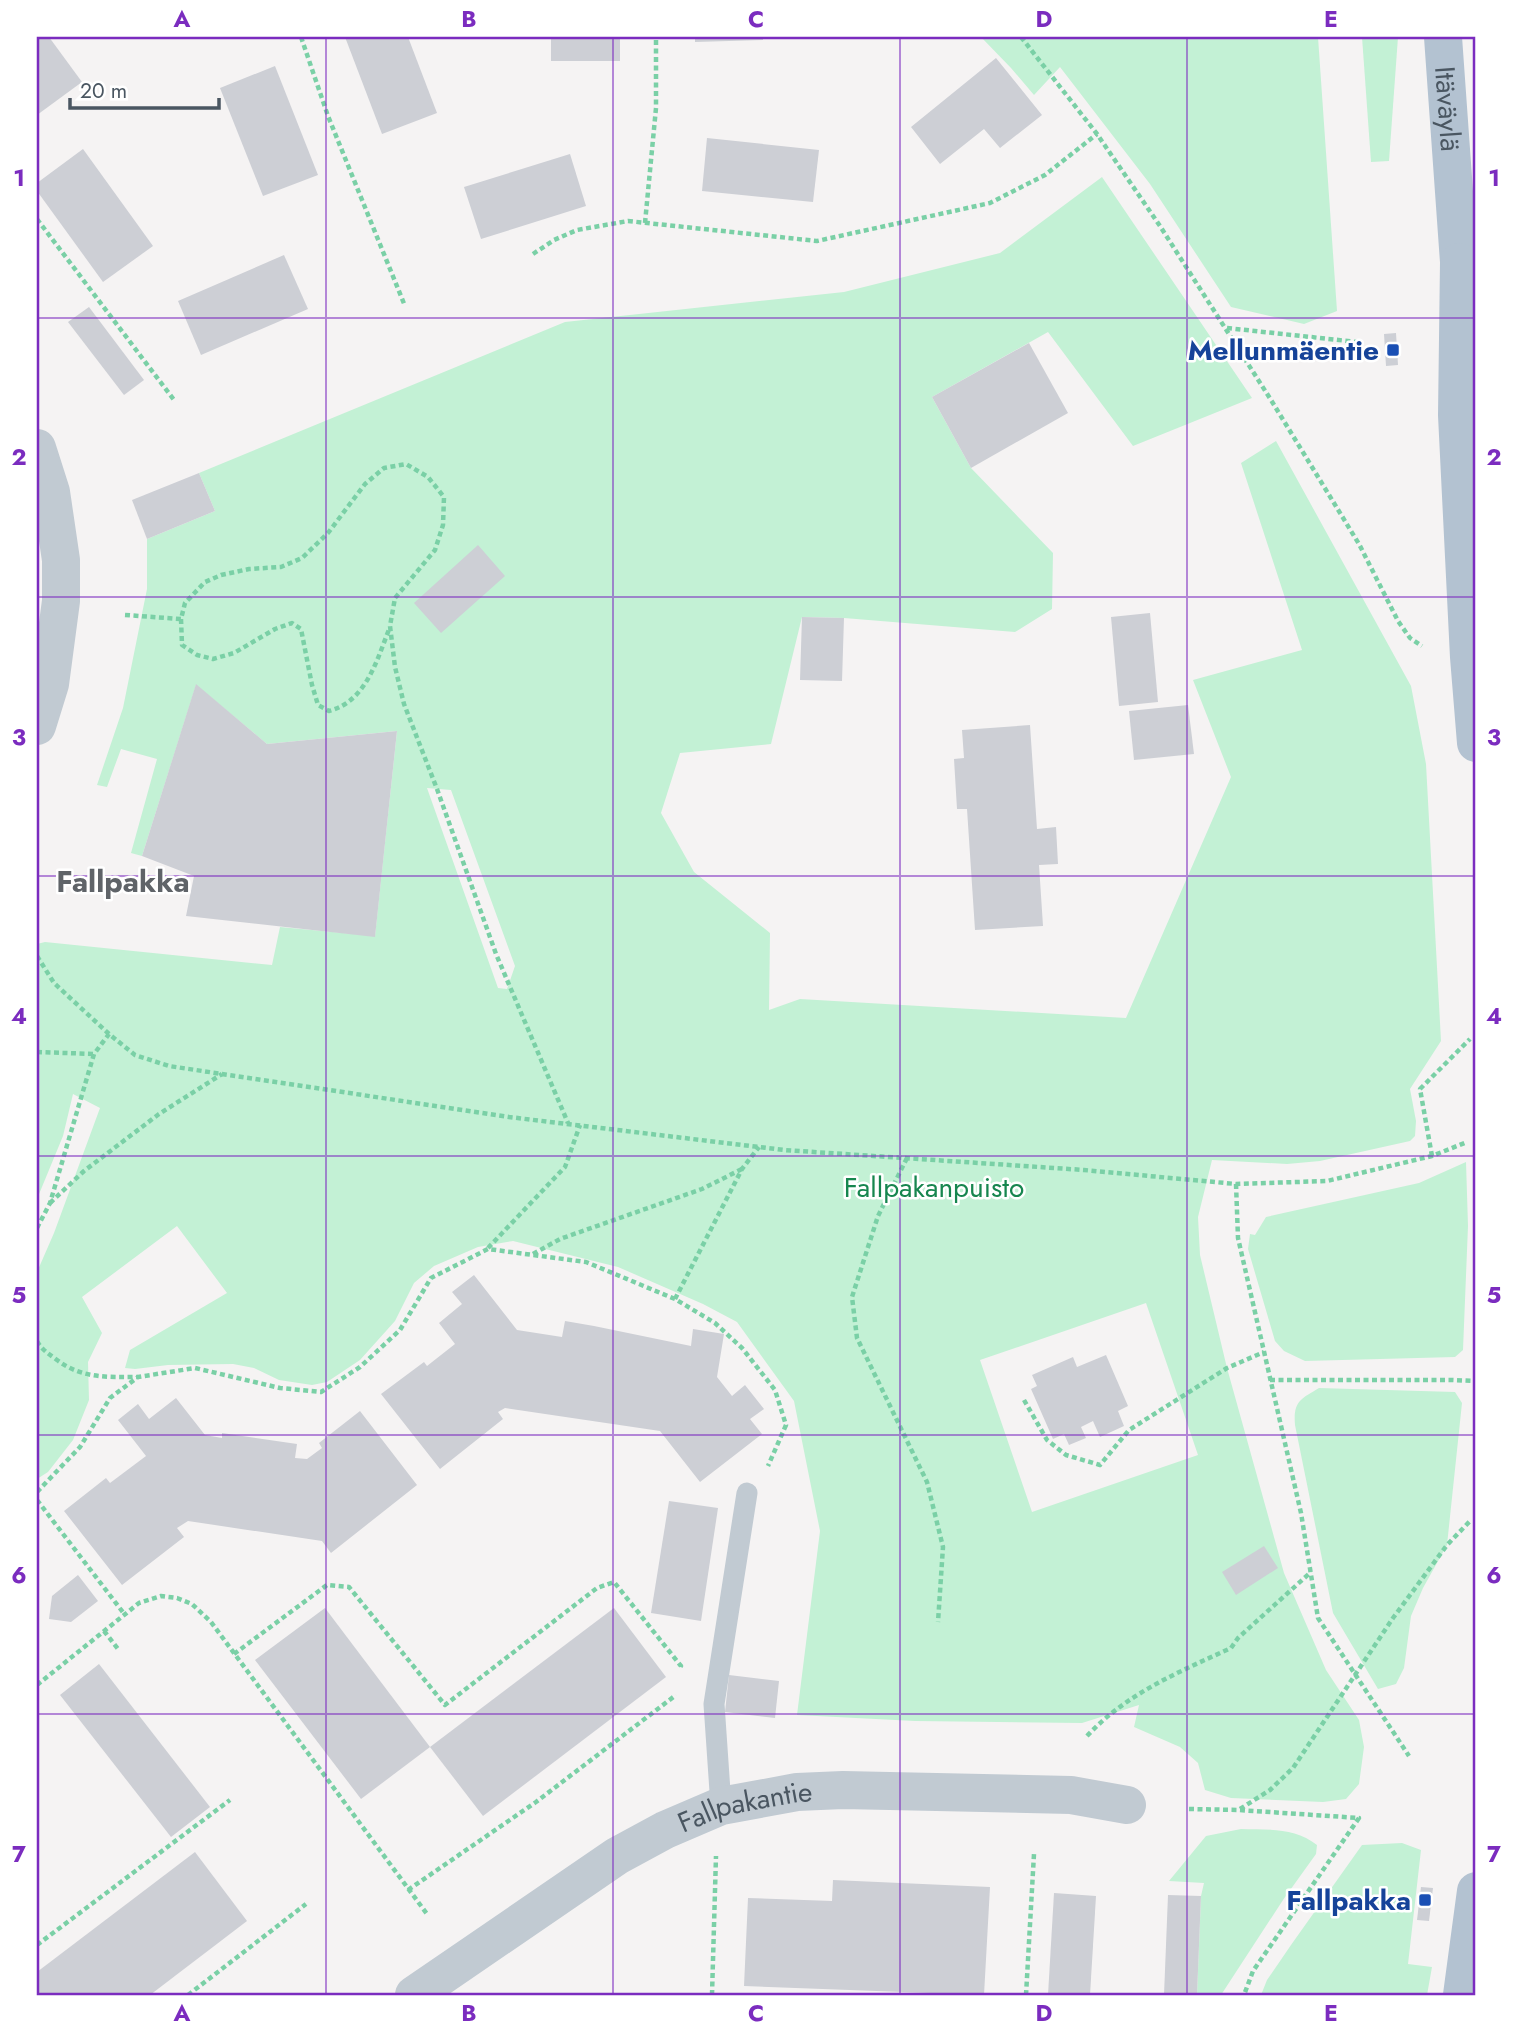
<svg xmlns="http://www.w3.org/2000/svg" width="1513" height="2032" font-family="Jost,sans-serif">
<rect width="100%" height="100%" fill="#f5f3f3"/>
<!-- green -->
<g fill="#c3f1d5" fill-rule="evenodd">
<path d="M 981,37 L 1318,37 L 1337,311 L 1304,324 L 1231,307 L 1150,184 L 1060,67 L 1034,95 L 1011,68 Z"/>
<path d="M 1362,37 L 1398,37 L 1389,161 L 1371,162 Z"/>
<path d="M 1102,177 L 1252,398 L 1133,446 L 1048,332 L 932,397 L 971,468 L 1053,553 L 1052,609 L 1015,632 L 844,618 L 802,617 L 771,744 L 680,753 L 661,813 L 694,872 L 770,933 L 769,1010 L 800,999 L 1126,1018 L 1231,777 L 1193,680 L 1302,650 L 1241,463 L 1276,441 L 1411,686 L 1426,764 L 1441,1041 L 1410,1089 L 1416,1121 L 1415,1136 L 1410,1141 L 1320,1161 L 1287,1164 L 1212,1160 L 1198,1217 L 1200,1255 L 1227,1368 L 1284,1573 L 1326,1670 L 1359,1720 L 1364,1747 L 1359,1784 L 1346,1799 L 1323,1802 L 1231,1798 L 1205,1790 L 1198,1763 L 1180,1747 L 1134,1727 L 1139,1705 L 1082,1723 L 915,1721 L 797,1715 L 820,1531 L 794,1401 L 737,1322 L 703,1304 L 618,1267 L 513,1241 L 478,1247 L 434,1266 L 414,1283 L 395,1321 L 360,1360 L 327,1382 L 312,1385 L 279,1380 L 254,1368 L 233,1364 L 168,1365 L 135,1369 L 125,1368 L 130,1350 L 227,1293 L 177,1226 L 82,1297 L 102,1333 L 88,1362 L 89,1400 L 73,1440 L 48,1472 L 37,1479 L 37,1272 L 54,1233 L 100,1108 L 73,1094 L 63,1136 L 37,1199 L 37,944 L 45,942 L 272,965 L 280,927 L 375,936 L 397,731 L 267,744 L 196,685 L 142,856 L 131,853 L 157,759 L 121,749 L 107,787 L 97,785 L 123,708 L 147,589 L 147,539 L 215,511 L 199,473 L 565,322 L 844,292 L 1000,253 ZM 427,788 L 451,790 L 515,966 L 507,989 L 498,988 ZM 1146,1303 L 1198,1455 L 1032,1512 L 980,1360 Z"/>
<path d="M 1466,1162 L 1468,1226 L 1463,1350 L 1455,1357 L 1305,1361 L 1284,1351 L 1275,1341 L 1248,1249 L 1250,1234 L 1255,1235 L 1266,1217 L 1419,1183 Z"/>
<path d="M 1319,1388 L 1455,1392 L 1462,1403 L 1447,1545 L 1423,1588 L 1411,1616 L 1404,1668 L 1396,1684 L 1378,1689 L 1333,1613 L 1295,1425 C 1293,1401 1301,1399 1319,1388 Z"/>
<path d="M 1241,1829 C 1268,1830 1295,1827 1317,1845 L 1316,1854 L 1283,1900 L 1221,1995 L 1197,1995 L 1201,1896 L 1204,1883 L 1169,1881 L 1206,1836 Z"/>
<path d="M 1402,1843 L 1421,1850 L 1408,1964 L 1432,1967 L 1427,1995 L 1261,1995 L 1267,1980 L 1291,1945 L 1362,1845 Z"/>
</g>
<!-- building -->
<g fill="#cdcfd5">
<path d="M 37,37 L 49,37 L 82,82 L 37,115 Z"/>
<path d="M 345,37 L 408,37 L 437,113 L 382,134 Z"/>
<rect x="551" y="37" width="69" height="24"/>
<path d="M 695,37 L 763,37 L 763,40 L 695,42 Z"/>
<path d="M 996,58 L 1042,115 L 1000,148 L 984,129 L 940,164 L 911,127 Z"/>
<path d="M 275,66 L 318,175 L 263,196 L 220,88 Z"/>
<path d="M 707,138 L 819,150 L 813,202 L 702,191 Z"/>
<path d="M 83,149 L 153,246 L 103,282 L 37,191 L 37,183 Z"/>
<path d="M 570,154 L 586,206 L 481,239 L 464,187 Z"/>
<path d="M 284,255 L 308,309 L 201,355 L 178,301 Z"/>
<path d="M 89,307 L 144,380 L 124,395 L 68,322 Z"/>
<path d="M 1396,333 L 1398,365 L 1386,366 L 1384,334 Z"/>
<path d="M 1029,343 L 1068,413 L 971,468 L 932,397 Z"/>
<path d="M 199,473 L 215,511 L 147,539 L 132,500 Z"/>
<path d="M 478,545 L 505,576 L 441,633 L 414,603 Z"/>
<path d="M 1150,613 L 1158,702 L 1119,706 L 1111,617 Z"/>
<path d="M 802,617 L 844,618 L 842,681 L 800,680 Z"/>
<path d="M 196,684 L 267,744 L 397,731 L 375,937 L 186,916 L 194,876 L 142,856 Z"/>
<path d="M 1188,705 L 1194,754 L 1134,760 L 1129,711 Z"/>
<path d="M 1030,725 L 1037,829 L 1056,827 L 1058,864 L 1039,865 L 1043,926 L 975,930 L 967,809 L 957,809 L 954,759 L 964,758 L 962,730 Z"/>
<path d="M 474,1275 L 517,1330 L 562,1337 L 565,1321 L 594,1326 L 691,1346 L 693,1329 L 724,1334 L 717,1377 L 732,1396 L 745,1385 L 764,1409 L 750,1419 L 762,1434 L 700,1482 L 660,1431 L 505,1408 L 498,1412 L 503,1419 L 440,1469 L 381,1394 L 424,1362 L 427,1366 L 455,1344 L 439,1323 L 462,1304 L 452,1292 Z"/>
<path d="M 1106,1355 L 1128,1406 L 1118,1411 L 1124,1426 L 1100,1437 L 1093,1421 L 1081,1427 L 1086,1438 L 1069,1445 L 1064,1434 L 1053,1439 L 1031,1389 L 1037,1386 L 1032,1375 L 1073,1357 L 1077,1367 Z"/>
<path d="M 176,1398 L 205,1435 L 222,1438 L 222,1433 L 297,1444 L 295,1458 L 307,1459 L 322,1448 L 319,1443 L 360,1411 L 417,1485 L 331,1553 L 322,1541 L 188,1521 L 177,1528 L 184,1537 L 122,1585 L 64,1511 L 106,1478 L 110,1483 L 146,1456 L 118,1420 L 138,1404 L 149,1419 Z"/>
<path d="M 669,1501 L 718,1508 L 701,1621 L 651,1613 Z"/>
<path d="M 1264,1546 L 1278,1568 L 1236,1595 L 1222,1572 Z"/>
<path d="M 78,1575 L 98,1601 L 71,1622 L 49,1619 L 52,1596 Z"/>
<path d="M 325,1608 L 430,1747 L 361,1799 L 255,1660 Z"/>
<path d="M 614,1608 L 666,1677 L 483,1816 L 430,1747 Z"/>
<path d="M 99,1664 L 210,1807 L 171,1837 L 60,1695 Z"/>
<path d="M 729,1675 L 779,1681 L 775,1718 L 725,1712 Z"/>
<path d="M 195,1852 L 247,1921 L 150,1995 L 37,1995 L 37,1972 Z"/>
<path d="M 833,1880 L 990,1887 L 984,1995 L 744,1986 L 748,1898 L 832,1901 Z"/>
<path d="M 1421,1887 L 1433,1888 L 1429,1921 L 1417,1920 Z"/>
<path d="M 1054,1893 L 1096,1896 L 1090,1995 L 1048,1995 Z"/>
<path d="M 1168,1895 L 1201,1896 L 1197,1995 L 1164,1995 Z"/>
</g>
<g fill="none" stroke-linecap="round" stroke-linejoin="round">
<!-- path -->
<g stroke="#7ad0a6" stroke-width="4.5" stroke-dasharray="5 3.5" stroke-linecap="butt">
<path d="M 301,37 L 328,116 L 405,306"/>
<path d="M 1021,37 L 1097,134 L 1160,226 L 1271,400 L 1359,544 L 1398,621 L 1410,638 L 1422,646"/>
<path d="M 37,219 L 174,400"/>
<path d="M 645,223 L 656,108 L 656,37"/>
<path d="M 533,254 L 554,240 L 577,230 L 628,221 L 817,241 L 990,203 L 1045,175 L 1097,134"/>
<path d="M 1227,328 L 1357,342"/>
<path d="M 125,615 L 181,619 L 185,603 L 205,582 L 221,575 L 249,569 L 281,567 L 302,558 L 328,533 L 365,484 L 384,468 L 406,464 L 428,477 L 444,497 L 443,525 L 435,550 L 395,598 L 390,626 L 395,667 L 404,704 L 437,789 L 496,954 L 568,1123"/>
<path d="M 181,619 L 182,645 L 197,655 L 213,659 L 234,653 L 275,629 L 292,623 L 301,629 L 312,685 L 318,705 L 329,711 C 367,701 377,659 390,627"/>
<path d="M 37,956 L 54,983 L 109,1034 L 135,1055 L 169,1066 L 509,1117 L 784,1150 L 1084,1170 L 1236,1184 L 1327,1181 L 1432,1156 L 1467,1142"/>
<path d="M 37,1052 L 94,1054"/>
<path d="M 1432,1156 L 1420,1089 L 1470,1039"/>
<path d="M 907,1158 L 878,1216 L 852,1297 L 857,1338 L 927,1482 L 943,1547 L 938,1622"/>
<path d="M 1236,1184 L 1238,1238 L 1301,1513 L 1318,1618 L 1409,1756"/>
<path d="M 50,1203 L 84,1171 L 159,1114 L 222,1074"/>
<path d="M 37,1228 L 50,1203 L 94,1054 L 109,1034"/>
<path d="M 488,1248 L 565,1167 L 580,1125"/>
<path d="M 533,1254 L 560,1239 L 702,1189 L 742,1169"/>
<path d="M 675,1299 L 742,1169 L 759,1147"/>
<path d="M 37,1341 C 42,1350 49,1354 57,1360 C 82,1379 109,1377 138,1377"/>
<path d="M 1270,1380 L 1453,1380 L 1476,1381"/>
<path d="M 1024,1400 L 1047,1440 L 1066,1455 L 1100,1465 L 1129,1430 L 1227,1368 L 1264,1352"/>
<path d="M 37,1492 L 80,1447 L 110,1398 L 138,1377 L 195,1368 L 280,1388 L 321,1392 L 360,1367 L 400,1330 L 431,1278 L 488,1249 L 586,1262 L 675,1299 L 715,1323 L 742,1348 L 775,1390 L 786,1425 L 768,1466"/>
<path d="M 37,1500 L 125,1615"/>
<path d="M 104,1631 L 118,1649"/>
<path d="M 234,1654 L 327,1585 L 349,1587 L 445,1705 L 597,1588 L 614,1582 L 681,1666 L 680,1669"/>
<path d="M 37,1685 L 139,1603 L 161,1596 L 177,1598 L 192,1604 L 211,1622 L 427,1914"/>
<path d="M 1087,1736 C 1127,1693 1179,1672 1231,1648 L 1238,1638 L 1311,1572"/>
<path d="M 1189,1809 L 1239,1810 L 1359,1818 L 1253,1971 L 1244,1995"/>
<path d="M 1240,1809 L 1270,1790 L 1293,1768 L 1393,1618 L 1447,1545 L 1470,1521"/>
<path d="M 408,1890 L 536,1802 L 676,1695"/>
<path d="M 37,1945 L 230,1800"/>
<path d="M 188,1995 L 306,1904"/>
<path d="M 712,1995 L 716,1856"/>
<path d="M 1026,1995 L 1034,1854"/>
</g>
<!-- lane -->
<path stroke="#c1cad2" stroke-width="21" d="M 721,1806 L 714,1704 L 747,1493"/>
<!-- street -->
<g stroke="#c1cad2" stroke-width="38">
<path d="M 37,448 L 51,492 L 61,560 L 61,601 L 50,684 L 37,726"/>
<path id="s1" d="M 414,1995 L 617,1856 L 665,1830 L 721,1806 L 797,1792 L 843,1790 L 1071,1795 L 1127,1805"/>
</g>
<!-- primary -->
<g stroke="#b3c2d1" stroke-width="38">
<path id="s2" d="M 1443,37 L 1459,262 L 1463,286"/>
<path d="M 1459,262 L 1457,415 L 1469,657 L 1476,743"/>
<path d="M 1462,1995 L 1476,1891"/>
</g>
</g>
<!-- grid -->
<path fill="none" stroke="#7b2cbf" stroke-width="2" stroke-opacity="0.55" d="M 326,37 L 326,1995M 613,37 L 613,1995M 900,37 L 900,1995M 1187,37 L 1187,1995M 37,318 L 1476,318M 37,597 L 1476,597M 37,876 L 1476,876M 37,1156 L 1476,1156M 37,1435 L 1476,1435M 37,1714 L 1476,1714"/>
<!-- markers -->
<g fill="#1a4fb4" stroke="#fff" stroke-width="2.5">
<rect x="1386" y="343" width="14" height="14" rx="3.5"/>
<rect x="1418" y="1893" width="14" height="14" rx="3.5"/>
</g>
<g text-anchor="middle" stroke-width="5" stroke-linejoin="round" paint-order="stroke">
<!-- street labels -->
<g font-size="28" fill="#4a5661" stroke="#fff">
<text dy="10" stroke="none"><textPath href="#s2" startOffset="72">Itäväylä</textPath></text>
<text dy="10" stroke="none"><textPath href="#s1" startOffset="385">Fallpakantie</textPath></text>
</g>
<!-- transit labels -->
<g font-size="28" font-weight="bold" fill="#164399" stroke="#fff" text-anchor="end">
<text x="1379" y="360">Mellunmäentie</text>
<text x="1411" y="1910">Fallpakka</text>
</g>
<!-- park labels -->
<g font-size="28" fill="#17864f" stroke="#fff">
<text x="934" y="1197">Fallpakanpuisto</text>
</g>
<!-- neighbourhood labels -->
<g font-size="30" font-weight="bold" fill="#5f6368" stroke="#fff">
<text x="123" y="892">Fallpakka</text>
</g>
</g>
<!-- border -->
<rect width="1513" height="2032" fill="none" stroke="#ffffff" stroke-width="77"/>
<!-- scale -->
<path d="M70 98v10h149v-10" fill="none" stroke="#4a5661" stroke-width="3.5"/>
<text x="80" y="98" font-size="21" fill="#4a5661" stroke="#ffffff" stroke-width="5" paint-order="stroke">20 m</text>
<rect x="38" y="38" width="1436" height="1956" fill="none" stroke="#7b2cbf" stroke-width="2.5"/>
<g font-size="23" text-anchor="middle" font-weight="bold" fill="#7b2cbf">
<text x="182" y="27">A</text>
<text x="469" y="27">B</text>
<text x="756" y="27">C</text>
<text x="1044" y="27">D</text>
<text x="1331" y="27">E</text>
<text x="19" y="186">1</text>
<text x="1494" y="186">1</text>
<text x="19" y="465">2</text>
<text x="1494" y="465">2</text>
<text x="19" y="745">3</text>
<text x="1494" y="745">3</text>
<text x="19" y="1024">4</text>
<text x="1494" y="1024">4</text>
<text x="19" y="1303">5</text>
<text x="1494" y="1303">5</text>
<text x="19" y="1583">6</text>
<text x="1494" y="1583">6</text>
<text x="19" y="1862">7</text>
<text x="1494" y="1862">7</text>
<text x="182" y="2021">A</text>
<text x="469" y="2021">B</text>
<text x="756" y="2021">C</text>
<text x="1044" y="2021">D</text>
<text x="1331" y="2021">E</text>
</g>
</svg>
